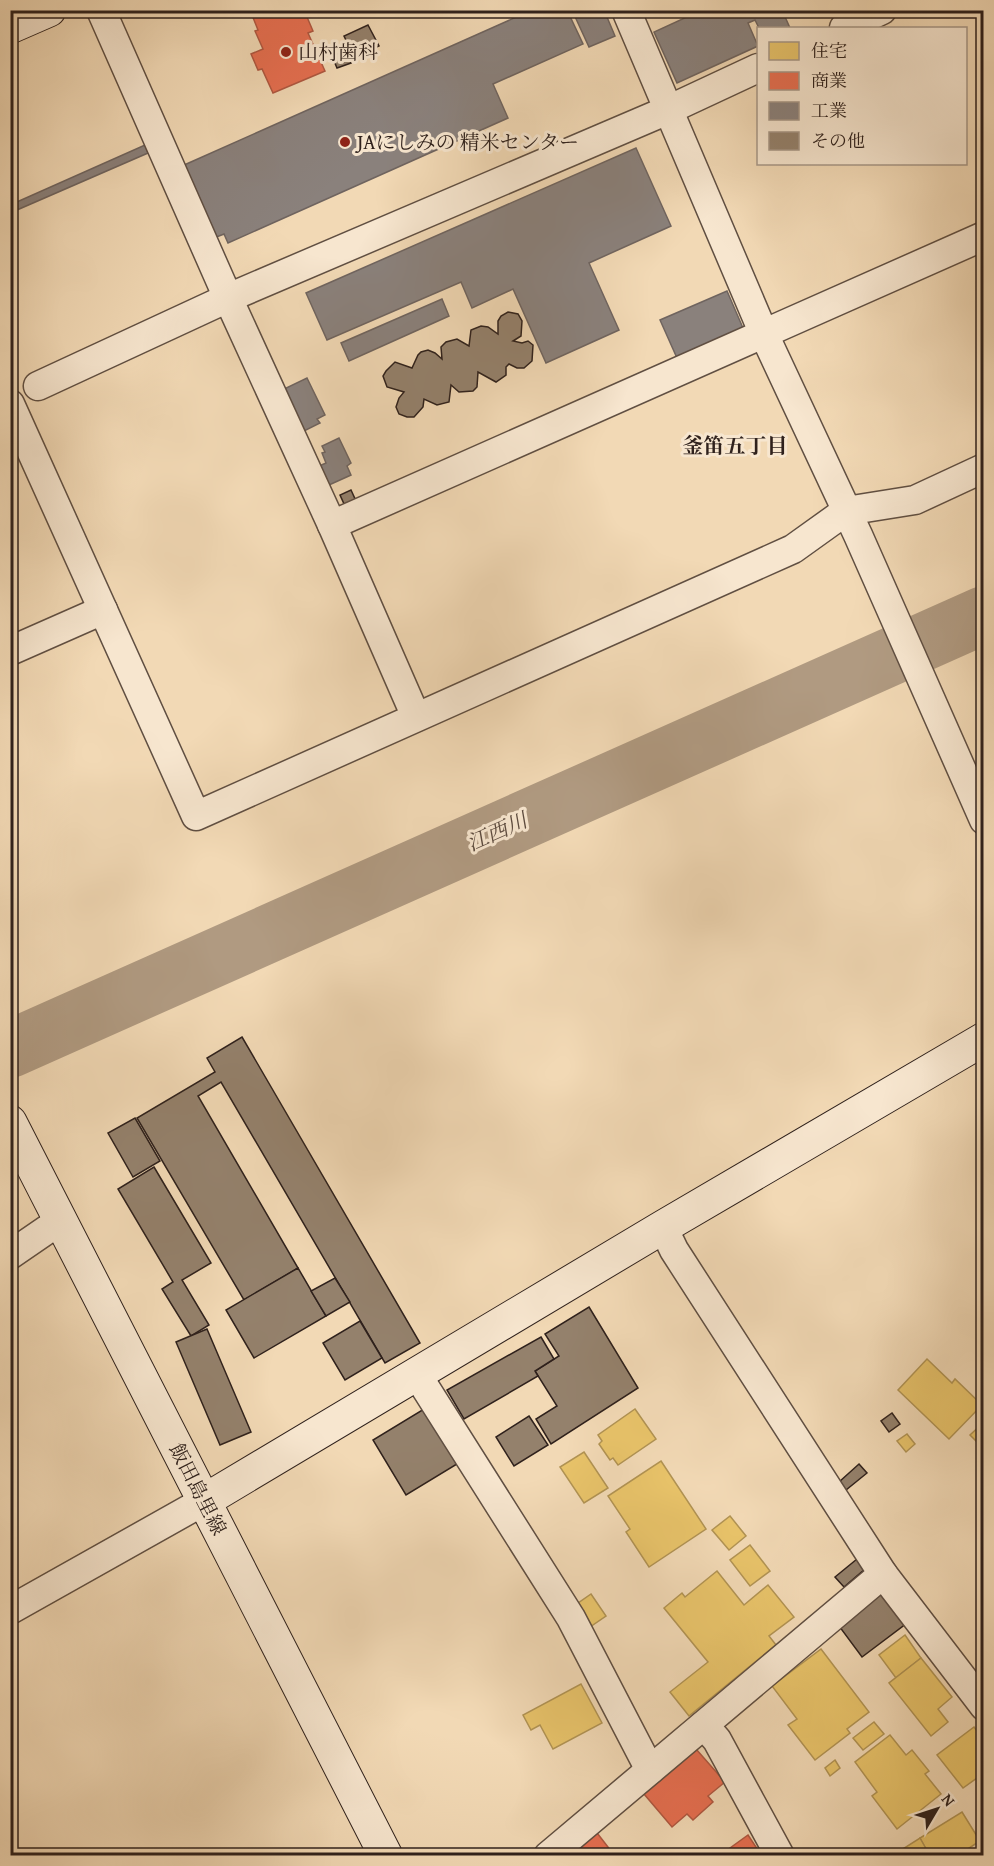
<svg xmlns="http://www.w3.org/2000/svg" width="994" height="1866" font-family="'Gentium Book Plus','Noto Serif JP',serif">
<rect width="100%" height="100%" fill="#f2d9b5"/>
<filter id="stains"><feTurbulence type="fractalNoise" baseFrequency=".00333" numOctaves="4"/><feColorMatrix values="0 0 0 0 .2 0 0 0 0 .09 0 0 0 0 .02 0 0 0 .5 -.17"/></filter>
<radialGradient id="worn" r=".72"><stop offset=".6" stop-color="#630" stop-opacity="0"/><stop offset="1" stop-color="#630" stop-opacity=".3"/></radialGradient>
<!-- homes -->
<g fill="#e9c46a" stroke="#b19353" stroke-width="1.5">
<path d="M 927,1359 L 952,1383 L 955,1379 L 982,1405 L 949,1439 L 898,1390 Z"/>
<path d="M 635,1409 L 656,1439 L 618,1465 L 613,1458 L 610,1460 L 599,1444 L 602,1441 L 598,1435 Z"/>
<path d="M 984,1422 L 984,1449 L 970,1435 Z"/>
<path d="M 907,1434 L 915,1444 L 906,1452 L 897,1441 Z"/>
<path d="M 584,1452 L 608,1488 L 584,1503 L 560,1467 Z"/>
<path d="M 661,1461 L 706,1529 L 649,1567 L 626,1532 L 630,1529 L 608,1496 Z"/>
<path d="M 730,1516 L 746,1536 L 729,1550 L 712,1530 Z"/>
<path d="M 750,1545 L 770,1571 L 750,1586 L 730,1560 Z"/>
<path d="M 717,1571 L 744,1605 L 768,1585 L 794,1617 L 769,1636 L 776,1645 L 689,1716 L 670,1692 L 708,1662 L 664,1608 L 682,1593 L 685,1597 Z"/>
<path d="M 591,1594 L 606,1616 L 587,1629 L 571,1608 Z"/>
<path d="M 905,1635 L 921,1658 L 896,1678 L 879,1655 Z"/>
<path d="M 821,1649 L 869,1712 L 847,1729 L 850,1733 L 815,1760 L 788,1725 L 797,1719 L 772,1686 Z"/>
<path d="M 921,1658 L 952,1697 L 938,1709 L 948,1722 L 931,1736 L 889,1683 Z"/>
<path d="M 581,1684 L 602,1723 L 553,1749 L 540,1725 L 531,1730 L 523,1715 Z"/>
<path d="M 874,1722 L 884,1734 L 863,1750 L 853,1738 Z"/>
<path d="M 974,1727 L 984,1740 L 984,1773 L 963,1788 L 937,1755 Z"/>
<path d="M 890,1735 L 906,1755 L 912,1750 L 929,1771 L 925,1774 L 941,1794 L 897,1829 L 872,1796 L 877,1792 L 855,1762 Z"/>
<path d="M 835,1760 L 840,1768 L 830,1776 L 825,1768 Z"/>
<path d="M 962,1812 L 980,1841 L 957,1856 L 930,1856 L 920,1838 Z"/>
<path d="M 920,1838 L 930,1856 L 900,1856 L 898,1852 Z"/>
</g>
<!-- shops -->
<g fill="#e76f51" stroke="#b05841" stroke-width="1.5">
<path d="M 250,10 L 304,10 L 313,31 L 308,33 L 325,71 L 273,93 L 262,69 L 258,70 L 251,54 L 263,49 L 255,31 L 258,30 Z"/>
<path d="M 696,1749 L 725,1782 L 708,1796 L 713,1802 L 693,1820 L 687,1814 L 672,1827 L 644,1794 Z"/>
<path d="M 594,1829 L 611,1851 L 605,1856 L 568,1856 Z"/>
<path d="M 748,1835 L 762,1856 L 719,1856 Z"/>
</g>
<!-- industry -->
<g fill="#8a817c" stroke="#6f645f" stroke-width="1.5">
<path d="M 532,10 L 567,10 L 583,44 L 493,84 L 508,118 L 228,243 L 224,234 L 214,238 L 182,166 Z"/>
<path d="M 572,10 L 604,10 L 615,36 L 589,47 Z"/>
<path d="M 702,10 L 782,10 L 790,28 L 759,28 L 755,20 L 748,23 L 758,46 L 677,83 L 654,32 Z"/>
<path d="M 145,145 L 148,153 L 10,213 L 10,205 Z"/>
<path d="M 636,148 L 671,226 L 589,263 L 619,330 L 546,363 L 513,289 L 472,308 L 461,282 L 327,340 L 306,293 Z"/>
<path d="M 727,291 L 743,328 L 677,358 L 660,320 Z"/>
<path d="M 442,299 L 449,316 L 349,361 L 341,343 Z"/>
<path d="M 307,378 L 325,415 L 317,419 L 320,423 L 304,431 L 284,389 Z"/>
<path d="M 339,438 L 351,463 L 347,466 L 351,475 L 329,485 L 319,466 L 326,463 L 322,453 L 325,452 L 322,446 Z"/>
</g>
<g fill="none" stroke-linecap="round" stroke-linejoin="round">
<!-- river -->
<path stroke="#b09a81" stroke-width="58" d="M 10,1049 L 984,615"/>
</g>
<!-- building -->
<g fill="#94816c" stroke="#2f211c" stroke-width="1.5">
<path d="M 368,25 L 379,46 L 355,58 L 344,36 Z"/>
<path d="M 345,51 L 351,63 L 337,68 L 332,56 Z"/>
<path d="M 508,312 L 518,314 L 522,321 L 521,336 L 513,341 L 522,343 L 528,341 L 533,345 L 532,361 L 524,368 L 517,368 L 509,364 L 506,367 L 506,375 L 496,382 L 478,372 L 477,387 L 473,391 L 459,392 L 451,385 L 449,402 L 437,405 L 424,399 L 423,407 L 414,417 L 407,417 L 399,414 L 396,407 L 399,398 L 404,392 L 387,387 L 383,376 L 386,371 L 395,362 L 412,368 L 418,355 L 421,352 L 428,350 L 435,353 L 442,359 L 441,347 L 446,342 L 457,339 L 469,346 L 471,330 L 481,326 L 488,327 L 498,334 L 498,321 L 501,316 Z"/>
<path d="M 351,490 L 356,501 L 345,506 L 340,495 Z"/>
<path d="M 242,1037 L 420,1343 L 385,1363 L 221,1082 L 198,1096 L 298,1268 L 244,1300 L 137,1118 L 215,1072 L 207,1058 Z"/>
<path d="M 135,1118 L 160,1161 L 133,1177 L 108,1133 Z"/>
<path d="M 154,1167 L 211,1263 L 182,1280 L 209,1325 L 191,1336 L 162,1289 L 173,1282 L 118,1189 Z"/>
<path d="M 298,1268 L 326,1316 L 254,1358 L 226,1310 Z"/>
<path d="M 335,1278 L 350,1302 L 326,1316 L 311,1291 Z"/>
<path d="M 589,1307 L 638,1388 L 551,1444 L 536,1419 L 557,1406 L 535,1371 L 559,1356 L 545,1334 Z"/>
<path d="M 360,1321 L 382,1358 L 345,1380 L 323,1343 Z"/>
<path d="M 207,1329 L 251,1432 L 220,1445 L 176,1342 Z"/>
<path d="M 541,1337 L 554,1359 L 535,1371 L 538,1376 L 464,1419 L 447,1390 Z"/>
<path d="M 424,1409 L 457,1464 L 406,1495 L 373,1440 Z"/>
<path d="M 892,1413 L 900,1424 L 889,1432 L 881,1421 Z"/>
<path d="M 529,1416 L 548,1445 L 514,1466 L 496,1437 Z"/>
<path d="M 859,1464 L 867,1473 L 846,1490 L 839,1482 Z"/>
<path d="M 857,1559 L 865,1569 L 844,1587 L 835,1577 Z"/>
<path d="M 884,1592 L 907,1623 L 862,1657 L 839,1626 Z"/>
</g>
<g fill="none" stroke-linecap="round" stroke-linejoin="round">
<defs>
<g id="street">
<path d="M 101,10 L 228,298 L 668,110 L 758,68"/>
<path d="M 626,10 L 763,332 L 858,535 L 984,820"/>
<path d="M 844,28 L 882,10"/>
<path d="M 38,386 L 228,298 L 332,525"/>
<path d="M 10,404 L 196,816 L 793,549 L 846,511 L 915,500 L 984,468"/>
<path d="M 10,651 L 103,610"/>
<path d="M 416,717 L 332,525 L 984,236"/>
<path d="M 663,1227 L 674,1250 L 883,1574 L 984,1706"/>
<path d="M 10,1255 L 61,1220"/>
<path d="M 416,1373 L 571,1618 L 650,1770"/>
<path d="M 10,1610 L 204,1501"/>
<path d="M 704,1725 L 717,1740 L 780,1856"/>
<path d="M 548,1856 L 883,1574"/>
</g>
<g id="secondary">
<path d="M 10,27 L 49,10"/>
<path d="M 10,1122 L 386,1856"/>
<path d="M 204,1501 L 663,1227 L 984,1039"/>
</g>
</defs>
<!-- street casing -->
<use href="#street" stroke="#604f42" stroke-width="31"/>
<!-- secondary casing -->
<use href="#secondary" stroke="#2f211c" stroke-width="35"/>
<!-- street -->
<use href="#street" stroke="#f7e6cf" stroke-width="28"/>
<!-- secondary -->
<use href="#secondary" stroke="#f7e6cf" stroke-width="33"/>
</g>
<!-- markers -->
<g fill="#8f2418" stroke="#f7e6cf" stroke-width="2">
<circle cx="286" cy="52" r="6"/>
<circle cx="345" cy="142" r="6"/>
</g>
<g text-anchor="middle" stroke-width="6" stroke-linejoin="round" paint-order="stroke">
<!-- poi labels -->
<g font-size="20" fill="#2f211c" stroke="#f7e6cf" text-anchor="start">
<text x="298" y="59">山村歯科</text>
<text x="357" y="149">JAにしみの 精米センター</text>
</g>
<!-- street labels -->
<g font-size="20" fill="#2f211c" stroke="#f7e6cf">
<text transform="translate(198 1489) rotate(63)" y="7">飯田島里線</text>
</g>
<!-- neighbourhood labels -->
<g font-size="21" font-weight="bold" fill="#2f211c" stroke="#f7e6cf">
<text x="735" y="453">釜笛五丁目</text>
</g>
<!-- water labels -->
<g font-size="21" font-style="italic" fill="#5c4b3f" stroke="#f7e6cf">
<text transform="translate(497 832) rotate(-24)" y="7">江西川</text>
</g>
</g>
<!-- margin -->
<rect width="994" height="1866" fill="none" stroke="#f2d9b5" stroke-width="36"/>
<rect x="12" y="12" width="970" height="1842" fill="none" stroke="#2f211c" stroke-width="3"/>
<rect x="18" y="18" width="958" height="1830" fill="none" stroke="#2f211c" stroke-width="1.5"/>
<!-- legend -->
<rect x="757" y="27" width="210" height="138" fill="#f7e6cf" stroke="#a79787" stroke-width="1.5"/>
<rect x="769" y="42" width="30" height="18" fill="#e9c46a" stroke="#a79787" stroke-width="1.5"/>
<text x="811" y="57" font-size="18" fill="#2f211c">住宅</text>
<rect x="769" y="72" width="30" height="18" fill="#e76f51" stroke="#a79787" stroke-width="1.5"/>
<text x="811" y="87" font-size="18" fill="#2f211c">商業</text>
<rect x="769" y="102" width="30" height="18" fill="#8a817c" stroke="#a79787" stroke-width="1.5"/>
<text x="811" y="117" font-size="18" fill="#2f211c">工業</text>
<rect x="769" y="132" width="30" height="18" fill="#94816c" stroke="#a79787" stroke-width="1.5"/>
<text x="811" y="147" font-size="18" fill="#2f211c">その他</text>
<!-- north arrow -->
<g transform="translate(937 1809) rotate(51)" stroke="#f7e6cf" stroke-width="4.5" paint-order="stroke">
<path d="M0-4.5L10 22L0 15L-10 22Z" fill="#2f211c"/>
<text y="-9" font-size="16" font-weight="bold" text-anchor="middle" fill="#2f211c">N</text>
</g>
<rect width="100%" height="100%" filter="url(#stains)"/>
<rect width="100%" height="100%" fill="url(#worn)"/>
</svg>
